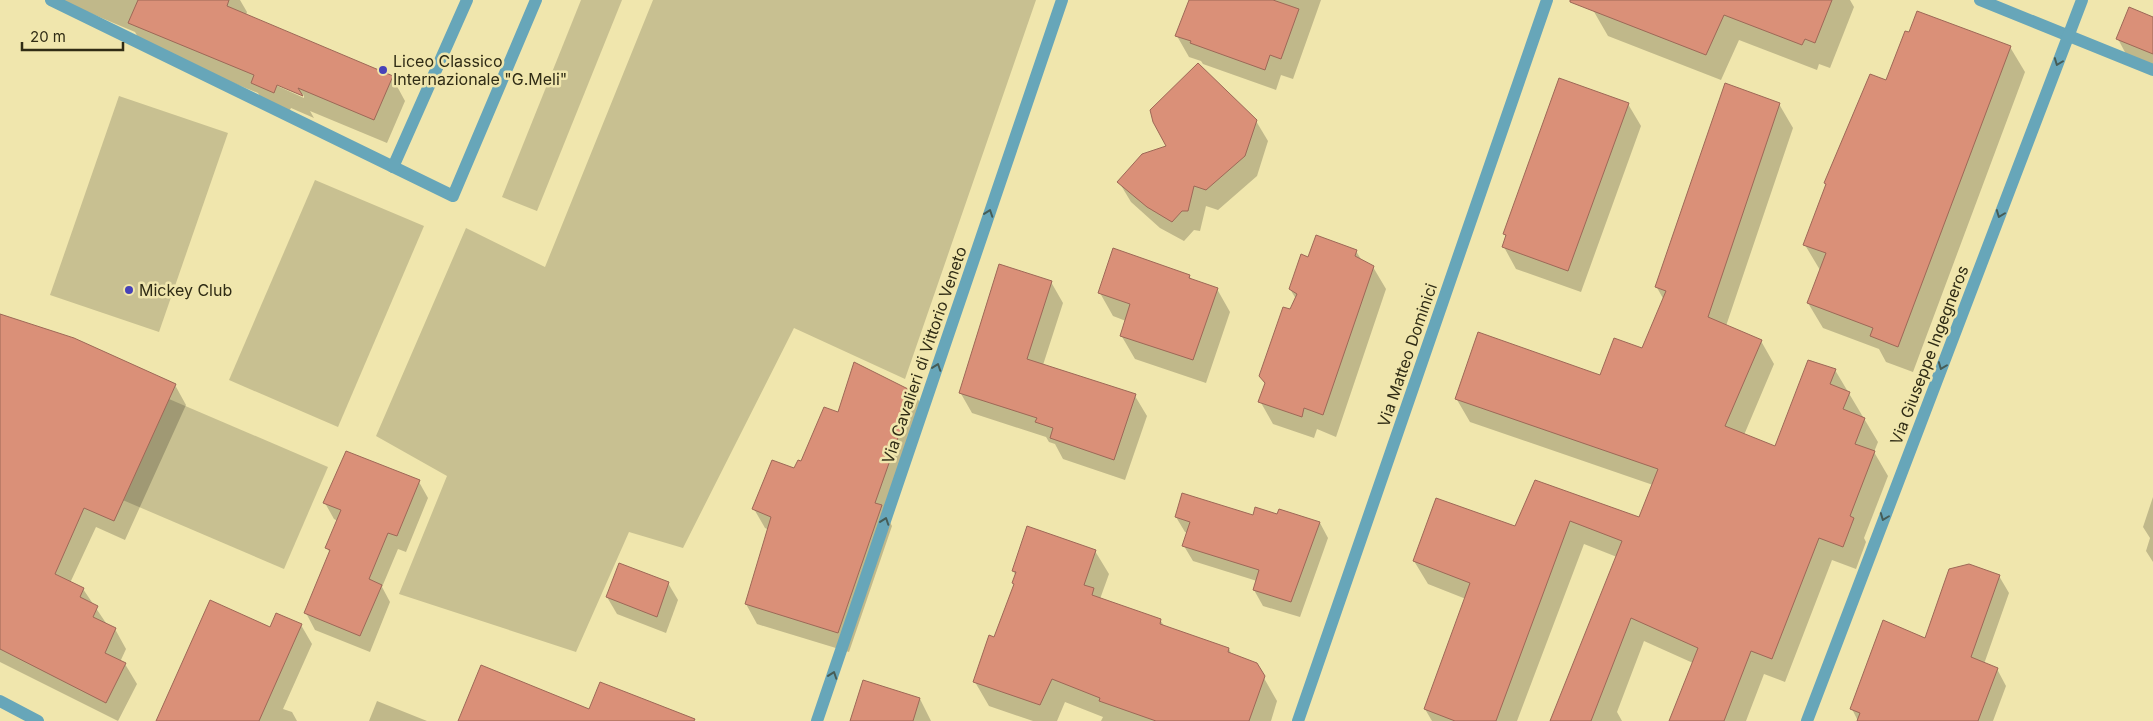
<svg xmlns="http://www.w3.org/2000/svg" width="2153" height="721" font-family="Inter,sans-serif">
<rect width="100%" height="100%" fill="#f0e6ad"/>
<!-- green -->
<g fill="#c8c091">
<path d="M 581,0 L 622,0 L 537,211 L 502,197 Z"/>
<path d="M 653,0 L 1036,0 L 905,379 L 794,328 L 683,548 L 629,532 L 576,652 L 399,594 L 447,476 L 376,436 L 466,228 L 545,267 Z"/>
<path d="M 119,96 L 228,133 L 159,332 L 50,295 Z"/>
<path d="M 315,180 L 424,226 L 338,427 L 229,380 Z"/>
<path d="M 162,396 L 328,467 L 284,569 L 118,498 Z"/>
</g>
<!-- shadow -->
<g fill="#0003" fill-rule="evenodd">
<path d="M 59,0 L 240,0 L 247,12 L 246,15 L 392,77 L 405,101 L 387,143 L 310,111 L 314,118 L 291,108 L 287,116 L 266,107 L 258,93 L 143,46 L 135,32 ZM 272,81 L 304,95 L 304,98 L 271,83 Z"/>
<path d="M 1195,0 L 1321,0 L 1293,79 L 1281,75 L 1276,90 L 1203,64 L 1201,61 L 1189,57 L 1177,36 Z"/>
<path d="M 1597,0 L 1850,0 L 1854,7 L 1830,68 L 1819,64 L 1817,70 L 1739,40 L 1721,80 L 1608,36 L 1593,10 Z"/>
<path d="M 2153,18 L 2153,67 L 2127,56 L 2118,39 Z"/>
<path d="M 2010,47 L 2025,72 L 1913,372 L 1886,362 L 1879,349 L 1823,328 L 1808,303 L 1820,270 L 1805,245 L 1886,82 Z"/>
<path d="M 1628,104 L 1641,126 L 1581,292 L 1516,269 L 1504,247 L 1507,238 L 1504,234 Z"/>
<path d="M 1779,104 L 1793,128 L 1726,326 L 1761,341 L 1774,364 L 1744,435 L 1776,448 L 1810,360 L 1835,370 L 1878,442 L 1874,452 L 1888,476 L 1864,538 L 1866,542 L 1856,569 L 1832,560 L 1785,682 L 1764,674 L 1746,721 L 1671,721 L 1693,663 L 1644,641 L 1617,712 L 1622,721 L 1551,721 L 1617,557 L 1584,544 L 1517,721 L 1432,721 L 1425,709 L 1466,599 L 1428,584 L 1414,561 L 1516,528 L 1536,481 L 1639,519 L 1653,485 L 1470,422 L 1456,398 L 1601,377 L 1643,349 L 1664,300 L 1656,286 Z"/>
<path d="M 1256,121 L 1268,141 L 1257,176 L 1218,210 L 1206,206 L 1200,231 L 1194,230 L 1184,241 L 1160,228 L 1131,202 L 1119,182 Z"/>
<path d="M 1356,251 L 1362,261 L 1373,267 L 1386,289 L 1336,437 L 1317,429 L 1314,438 L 1273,424 L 1260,401 L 1266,385 L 1260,376 L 1296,299 L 1290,289 L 1309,258 Z"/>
<path d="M 1189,276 L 1192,280 L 1217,289 L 1230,312 L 1206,383 L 1135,359 L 1121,335 L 1126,321 L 1113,316 L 1100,293 Z"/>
<path d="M 1051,282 L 1063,303 L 1043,365 L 1135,396 L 1147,416 L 1125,480 L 1063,459 L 1055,444 L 1049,442 L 1046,437 L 972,413 L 960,392 Z"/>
<path d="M 0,315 L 175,385 L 186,405 L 125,540 L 96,527 L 70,583 L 83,589 L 108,626 L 115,629 L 126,649 L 120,662 L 125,664 L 137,684 L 118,721 L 0,662 Z"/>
<path d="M 914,392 L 925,412 L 887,517 L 892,526 L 849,652 L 757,624 L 746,604 L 769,530 L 765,528 L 754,509 L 802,463 L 839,414 Z"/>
<path d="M 419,482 L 428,498 L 406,552 L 398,549 L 382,587 L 390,602 L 370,652 L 315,630 L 306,613 L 330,553 L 327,548 L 338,521 L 334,519 L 325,503 Z"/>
<path d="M 2153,497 L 2153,562 L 2146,551 L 2150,538 L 2143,527 Z"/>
<path d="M 1278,515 L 1320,523 L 1328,538 L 1300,617 L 1263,606 L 1254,590 L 1257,581 L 1193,561 L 1184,546 L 1188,533 L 1185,532 L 1176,517 Z"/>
<path d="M 1095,551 L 1109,574 L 1100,599 L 1160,620 L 1165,627 L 1229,649 L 1232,655 L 1256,664 L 1277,701 L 1271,721 L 1101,721 L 1103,717 L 1065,702 L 1057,721 L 1033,721 L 989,706 L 975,682 L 995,639 L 1015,586 L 1013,583 L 1016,576 L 1013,571 Z"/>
<path d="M 1999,576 L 2009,593 L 1984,664 L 1997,669 L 2006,686 L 1993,721 L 1858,721 L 1852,709 L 1926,640 Z"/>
<path d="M 668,583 L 678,600 L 666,633 L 617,614 L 607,597 Z"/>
<path d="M 301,625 L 312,644 L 283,709 L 292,712 L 297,721 L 157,721 L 270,628 Z"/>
<path d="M 920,699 L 931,721 L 852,721 Z"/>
<path d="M 377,701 L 427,721 L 369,721 Z"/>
</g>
<!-- building -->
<g fill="#da9078" stroke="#9d6857">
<path d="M 138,0 L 229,0 L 227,6 L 393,76 L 374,120 L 298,88 L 303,96 L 277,85 L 274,93 L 251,83 L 254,75 L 128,23 Z"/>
<path d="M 1189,0 L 1273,0 L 1299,9 L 1281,59 L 1270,55 L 1265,70 L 1190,43 L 1191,41 L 1175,36 Z"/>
<path d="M 1570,0 L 1832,0 L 1815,43 L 1805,39 L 1802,45 L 1724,15 L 1706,55 L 1570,2 Z"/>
<path d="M 2129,7 L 2153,17 L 2153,54 L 2116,39 Z"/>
<path d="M 1917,11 L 2011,46 L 1898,347 L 1870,336 L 1873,328 L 1807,303 L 1826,253 L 1803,245 L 1826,184 L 1824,183 L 1870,74 L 1886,80 L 1905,31 L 1909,32 Z"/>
<path d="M 1198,63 L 1257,120 L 1245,156 L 1206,190 L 1194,186 L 1188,211 L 1182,211 L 1172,222 L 1147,207 L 1117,182 L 1142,154 L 1166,146 L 1153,122 L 1150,110 Z"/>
<path d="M 1559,78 L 1629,103 L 1568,271 L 1502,247 L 1506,235 L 1503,234 Z"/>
<path d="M 1725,83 L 1780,103 L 1708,317 L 1762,340 L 1725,426 L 1775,446 L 1808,360 L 1836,369 L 1830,384 L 1850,392 L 1843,409 L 1865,418 L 1855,444 L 1875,451 L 1850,516 L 1854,518 L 1843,547 L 1819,538 L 1772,659 L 1751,651 L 1724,721 L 1669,721 L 1698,648 L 1631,618 L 1591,721 L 1550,721 L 1622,541 L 1570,521 L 1496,721 L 1455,721 L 1424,709 L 1470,583 L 1413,561 L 1436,498 L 1515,526 L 1535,480 L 1639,517 L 1658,469 L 1455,399 L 1478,332 L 1600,375 L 1614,338 L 1642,348 L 1666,291 L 1655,287 Z"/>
<path d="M 1316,235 L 1357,250 L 1355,256 L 1374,266 L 1323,415 L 1304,408 L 1302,417 L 1258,402 L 1265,383 L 1259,376 L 1283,307 L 1290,309 L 1297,294 L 1289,289 L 1301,254 L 1308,257 Z"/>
<path d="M 1113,248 L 1190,275 L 1189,278 L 1218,288 L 1193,360 L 1120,336 L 1130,304 L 1098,293 Z"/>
<path d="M 999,264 L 1052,281 L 1027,359 L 1136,394 L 1114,460 L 1050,438 L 1053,428 L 1035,422 L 1037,418 L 959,393 Z"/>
<path d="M 0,314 L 74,338 L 176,384 L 114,521 L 84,508 L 55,574 L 84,588 L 80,597 L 98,606 L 93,617 L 116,628 L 105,653 L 126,663 L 106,703 L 0,649 Z"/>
<path d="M 854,362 L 914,392 L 875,503 L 882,505 L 838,633 L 745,604 L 771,517 L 752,509 L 772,460 L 794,468 L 798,460 L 801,461 L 824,407 L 838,412 Z"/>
<path d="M 346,451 L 420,480 L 397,536 L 388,533 L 369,579 L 382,585 L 360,636 L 304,613 L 330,550 L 325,548 L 341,510 L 323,503 Z"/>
<path d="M 1182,493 L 1253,515 L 1255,507 L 1277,514 L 1279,509 L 1320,522 L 1291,602 L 1253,590 L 1259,570 L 1182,546 L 1190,522 L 1175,517 Z"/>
<path d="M 1027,526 L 1096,550 L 1084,585 L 1094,588 L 1092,595 L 1161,619 L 1160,624 L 1229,648 L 1228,652 L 1257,663 L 1265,676 L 1249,721 L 1156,721 L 1099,701 L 1100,698 L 1052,679 L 1040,705 L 973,682 L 989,635 L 994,637 L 1014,584 L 1012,583 L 1016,572 L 1012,571 Z"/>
<path d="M 619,563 L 669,582 L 657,617 L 606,597 Z"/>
<path d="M 1969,564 L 2000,575 L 1971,657 L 1998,668 L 1978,721 L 1857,721 L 1860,713 L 1850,709 L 1883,620 L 1925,638 L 1949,569 Z"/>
<path d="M 210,600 L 270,627 L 276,613 L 302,624 L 259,721 L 156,721 Z"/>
<path d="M 481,665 L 589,709 L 600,682 L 695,719 L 694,721 L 458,721 Z"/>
<path d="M 863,680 L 920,698 L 913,721 L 850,721 Z"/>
</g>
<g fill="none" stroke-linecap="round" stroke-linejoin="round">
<!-- minor -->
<g stroke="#67a6b9" stroke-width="12">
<path d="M 51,0 L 453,196 L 536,0"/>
<path d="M 1980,0 L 2153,70"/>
<path d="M 393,167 L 467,0"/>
<path d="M 0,701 L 38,721"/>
<path d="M 817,721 L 1062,0"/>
<path d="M 1298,721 L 1547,0"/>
<path d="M 1807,721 L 2082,0"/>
</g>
</g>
<!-- one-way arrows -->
<defs><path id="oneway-chevron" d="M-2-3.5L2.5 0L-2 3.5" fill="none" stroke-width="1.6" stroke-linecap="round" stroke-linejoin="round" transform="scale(1.25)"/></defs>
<g stroke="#465d57">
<use href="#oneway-chevron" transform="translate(2058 62) rotate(111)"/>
<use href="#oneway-chevron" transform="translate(989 213) rotate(-71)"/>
<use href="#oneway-chevron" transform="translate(2000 214) rotate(111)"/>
<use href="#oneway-chevron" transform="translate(1942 366) rotate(111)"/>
<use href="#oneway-chevron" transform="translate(937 367) rotate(-71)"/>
<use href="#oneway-chevron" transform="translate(1884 517) rotate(111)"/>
<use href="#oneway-chevron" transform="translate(885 521) rotate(-71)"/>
<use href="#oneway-chevron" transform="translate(833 675) rotate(-71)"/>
</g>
<!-- markers -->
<g fill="#4742b8" stroke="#f0e6ad" stroke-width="2">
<circle cx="383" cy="70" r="5"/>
<circle cx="129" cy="290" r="5"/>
</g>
<g text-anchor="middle" stroke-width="5" stroke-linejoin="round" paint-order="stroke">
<!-- poi labels -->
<g font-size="16" fill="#302c15" stroke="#f0e6ad" text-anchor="start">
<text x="393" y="67">Liceo Classico<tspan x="393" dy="18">Internazionale "G.Meli"</tspan></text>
<text x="139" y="296">Mickey Club</text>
</g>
<!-- street labels -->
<g font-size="16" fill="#302c15" stroke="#f0e6ad">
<text transform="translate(924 355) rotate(-71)" y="6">Via Cavalieri di Vittorio Veneto</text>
<text transform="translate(1407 355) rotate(-71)" y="6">Via Matteo Dominici</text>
<text transform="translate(1929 355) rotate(-69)" y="6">Via Giuseppe Ingegneros</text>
</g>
</g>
<!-- scale -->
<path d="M22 42v8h101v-8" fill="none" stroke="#302c15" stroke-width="2.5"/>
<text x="30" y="42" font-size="15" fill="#302c15" stroke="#f0e6ad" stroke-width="4" paint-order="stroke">20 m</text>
</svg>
